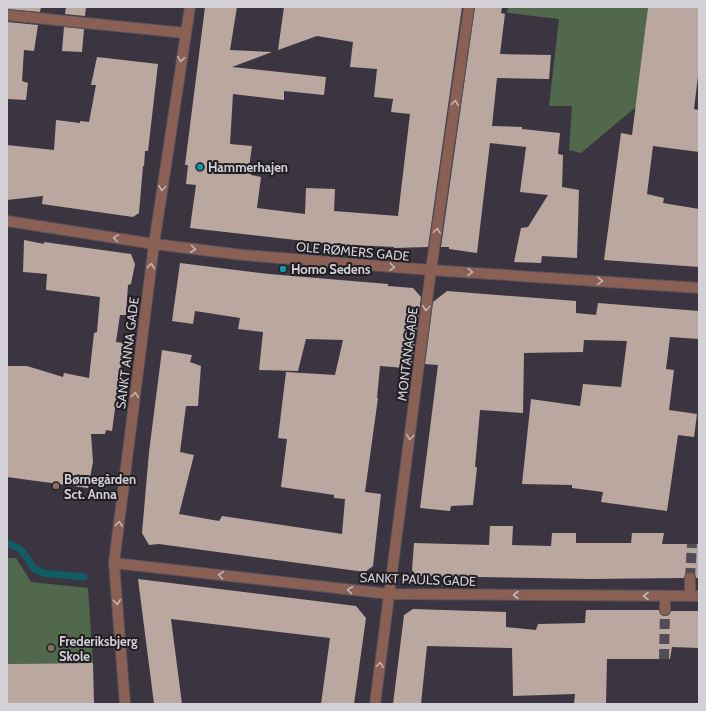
<svg xmlns="http://www.w3.org/2000/svg" width="706" height="711" font-family="Cabin,sans-serif">
<rect width="100%" height="100%" fill="#3b3541"/>
<!-- green -->
<g fill="#51684c">
<path d="M 508,7 L 648,7 L 636,107 L 581,153 L 569,150 L 572,106 L 549,106 L 559,19 L 507,13 Z"/>
<path d="M 7,558 L 16,558 L 31,582 L 88,588 L 93,663 L 7,664 Z"/>
</g>
<g fill="none" stroke-linecap="round" stroke-linejoin="round">
<!-- stream -->
<path stroke="#105d63" stroke-width="7" d="M 7,544 C 21,545 27,558 34,569 L 43,573 L 84,577"/>
</g>
<!-- building -->
<g fill="#baa7a0">
<path d="M 7,7 L 41,7 L 40,12 L 7,9 Z"/>
<path d="M 66,7 L 86,7 L 85,16 L 65,14 Z"/>
<path d="M 205,7 L 237,7 L 230,50 L 272,52 L 232,67 L 326,77 L 324,95 L 284,91 L 284,100 L 233,94 L 230,144 L 252,146 L 249,168 L 251,168 L 251,175 L 261,177 L 257,208 L 305,214 L 306,188 L 335,189 L 334,211 L 398,216 L 410,114 L 391,112 L 393,99 L 374,97 L 377,69 L 350,67 L 353,42 L 317,36 L 278,50 L 284,7 L 462,7 L 428,247 L 394,248 L 394,247 L 331,244 L 190,228 L 196,185 L 186,184 L 188,165 L 185,165 Z"/>
<path d="M 475,7 L 502,7 L 501,13 L 505,14 L 500,54 L 551,55 L 549,79 L 497,78 L 492,126 L 522,127 L 522,129 L 560,133 L 558,154 L 563,155 L 562,187 L 579,190 L 577,258 L 542,256 L 541,263 L 514,262 L 521,228 L 528,227 L 548,195 L 520,192 L 526,147 L 490,143 L 477,253 L 449,249 L 449,247 L 441,247 Z"/>
<path d="M 648,7 L 699,7 L 699,68 L 694,109 L 699,110 L 699,152 L 653,146 L 647,194 L 664,198 L 663,203 L 699,209 L 699,267 L 604,260 L 621,133 L 632,135 Z"/>
<path d="M 7,22 L 38,25 L 34,51 L 24,50 L 22,81 L 28,83 L 26,100 L 7,99 Z"/>
<path d="M 64,27 L 84,29 L 82,52 L 62,51 Z"/>
<path d="M 97,57 L 158,64 L 148,151 L 145,151 L 144,166 L 143,166 L 139,213 L 133,217 L 42,204 L 43,196 L 7,200 L 7,145 L 54,150 L 56,120 L 80,123 L 80,121 L 89,122 L 96,85 L 91,85 Z"/>
<path d="M 24,240 L 44,244 L 44,242 L 131,254 L 135,264 L 131,284 L 128,285 L 126,315 L 120,315 L 116,342 L 124,343 L 112,431 L 106,430 L 105,434 L 91,434 L 93,462 L 88,488 L 7,477 L 8,366 L 27,366 L 63,377 L 64,373 L 89,378 L 94,333 L 97,332 L 100,297 L 46,290 L 47,274 L 23,272 Z"/>
<path d="M 180,263 L 269,274 L 388,284 L 388,286 L 413,288 L 421,297 L 412,363 L 404,362 L 404,368 L 380,366 L 377,398 L 378,398 L 365,492 L 381,494 L 373,566 L 365,572 L 159,544 L 149,545 L 142,533 L 149,452 L 162,350 L 192,355 L 190,362 L 201,366 L 198,406 L 186,406 L 180,452 L 194,455 L 179,514 L 219,521 L 222,516 L 342,534 L 345,499 L 334,498 L 334,495 L 281,487 L 287,439 L 278,438 L 286,372 L 335,375 L 343,340 L 306,339 L 298,371 L 259,370 L 263,332 L 238,329 L 240,318 L 195,311 L 193,324 L 172,321 Z"/>
<path d="M 447,291 L 576,301 L 576,313 L 596,315 L 598,303 L 699,311 L 699,339 L 670,337 L 666,369 L 674,370 L 669,410 L 697,414 L 694,437 L 678,435 L 667,511 L 601,502 L 603,492 L 572,488 L 572,485 L 522,484 L 531,399 L 580,406 L 583,384 L 621,387 L 627,341 L 584,340 L 583,352 L 524,353 L 523,413 L 480,410 L 475,467 L 477,467 L 473,505 L 451,506 L 450,511 L 420,508 L 438,365 L 425,364 L 433,302 Z"/>
<path d="M 490,526 L 513,526 L 512,545 L 551,546 L 552,533 L 576,533 L 576,543 L 631,543 L 632,533 L 664,533 L 662,544 L 699,544 L 699,578 L 696,578 L 695,574 L 690,572 L 686,573 L 684,578 L 590,579 L 417,576 L 412,570 L 414,543 L 489,545 Z"/>
<path d="M 138,579 L 356,606 L 366,618 L 354,704 L 321,704 L 330,638 L 171,619 L 182,704 L 154,704 Z"/>
<path d="M 413,609 L 506,612 L 506,627 L 536,630 L 538,624 L 585,623 L 586,610 L 659,610 L 661,615 L 665,616 L 669,615 L 671,611 L 699,611 L 699,648 L 672,647 L 670,659 L 607,659 L 606,704 L 574,704 L 575,694 L 513,696 L 512,648 L 427,646 L 421,704 L 393,704 L 404,615 Z"/>
<path d="M 93,663 L 94,704 L 7,704 L 7,664 Z"/>
</g>
<g fill="none" stroke-linecap="round" stroke-linejoin="round">
<!-- minor-tunnel -->
<g stroke="#524c58" stroke-width="10" stroke-dasharray="10 5" stroke-linecap="butt">
<path d="M 690,578 L 692,544"/>
<path d="M 664,659 L 665,610"/>
</g>
<defs>
<g id="minor">
<path d="M 7,15 L 185,33"/>
<path d="M 7,221 L 154,244 L 243,255 L 431,270 L 699,288"/>
<path d="M 114,563 L 389,594 L 699,596"/>
<path d="M 690,578 L 690,596"/>
<path d="M 665,610 L 665,596"/>
<path d="M 125,704 L 114,563 L 154,244 L 190,7"/>
<path d="M 375,704 L 431,270 L 469,7"/>
</g>
</defs>
<!-- minor casing -->
<use href="#minor" stroke="#57515c" stroke-width="12"/>
<!-- minor -->
<use href="#minor" stroke="#8a6054" stroke-width="10"/>
</g>
<!-- one-way arrows -->
<defs><path id="oneway-chevron" d="M-2-3.5L2.5 0L-2 3.5" fill="none" stroke-width="1.6" stroke-linecap="round" stroke-linejoin="round"/></defs>
<g stroke="#c2b4b7">
<use href="#oneway-chevron" transform="translate(181 59) rotate(98)"/>
<use href="#oneway-chevron" transform="translate(455 103) rotate(-82)"/>
<use href="#oneway-chevron" transform="translate(162 188) rotate(98)"/>
<use href="#oneway-chevron" transform="translate(437 231) rotate(-82)"/>
<use href="#oneway-chevron" transform="translate(116 238) rotate(-171)"/>
<use href="#oneway-chevron" transform="translate(193 249) rotate(7)"/>
<use href="#oneway-chevron" transform="translate(151 266) rotate(-83)"/>
<use href="#oneway-chevron" transform="translate(392 267) rotate(5)"/>
<use href="#oneway-chevron" transform="translate(470 272) rotate(4)"/>
<use href="#oneway-chevron" transform="translate(600 281) rotate(4)"/>
<use href="#oneway-chevron" transform="translate(426 308) rotate(97)"/>
<use href="#oneway-chevron" transform="translate(135 395) rotate(-83)"/>
<use href="#oneway-chevron" transform="translate(410 437) rotate(97)"/>
<use href="#oneway-chevron" transform="translate(119 524) rotate(-83)"/>
<use href="#oneway-chevron" transform="translate(221 575) rotate(-173)"/>
<use href="#oneway-chevron" transform="translate(350 590) rotate(-173)"/>
<use href="#oneway-chevron" transform="translate(516 595) rotate(-180)"/>
<use href="#oneway-chevron" transform="translate(646 596) rotate(-180)"/>
<use href="#oneway-chevron" transform="translate(117 602) rotate(85)"/>
<use href="#oneway-chevron" transform="translate(380 665) rotate(-82)"/>
</g>
<!-- markers -->
<g fill="#0f9aa8" stroke="#211e23" stroke-width="1.5">
<circle cx="200" cy="167" r="4"/>
<circle cx="283" cy="269" r="4"/>
</g>
<g fill="#8d6e63" stroke="#211e23" stroke-width="1.5">
<circle cx="56" cy="486" r="4"/>
<circle cx="51" cy="648" r="4"/>
</g>
<g text-anchor="middle" stroke-width="4" stroke-linejoin="round" paint-order="stroke">
<!-- poi labels -->
<g font-size="13" font-weight="bold" fill="#d4d0d8" stroke="#211e23" text-anchor="start">
<text x="208" y="172">Hammerhajen</text>
<text x="291" y="274">Homo Sedens</text>
<text x="64" y="484">Børnegården<tspan x="64" dy="15">Sct. Anna</tspan></text>
<text x="59" y="646">Frederiksbjerg<tspan x="59" dy="15">Skole</tspan></text>
</g>
<!-- street labels -->
<g font-size="13" fill="#d4d0d8" stroke="#211e23">
<text transform="translate(353 251) rotate(5)" y="5">OLE RØMERS GADE</text>
<text transform="translate(127 353) rotate(-83)" y="5">SANKT ANNA GADE</text>
<text transform="translate(407 354) rotate(-83)" y="5">MONTANAGADE</text>
<text transform="translate(418 579) rotate(2)" y="5">SANKT PAULS GADE</text>
</g>
</g>
<!-- border -->
<rect width="706" height="711" fill="none" stroke="#d4d0d8" stroke-width="16"/>
</svg>
